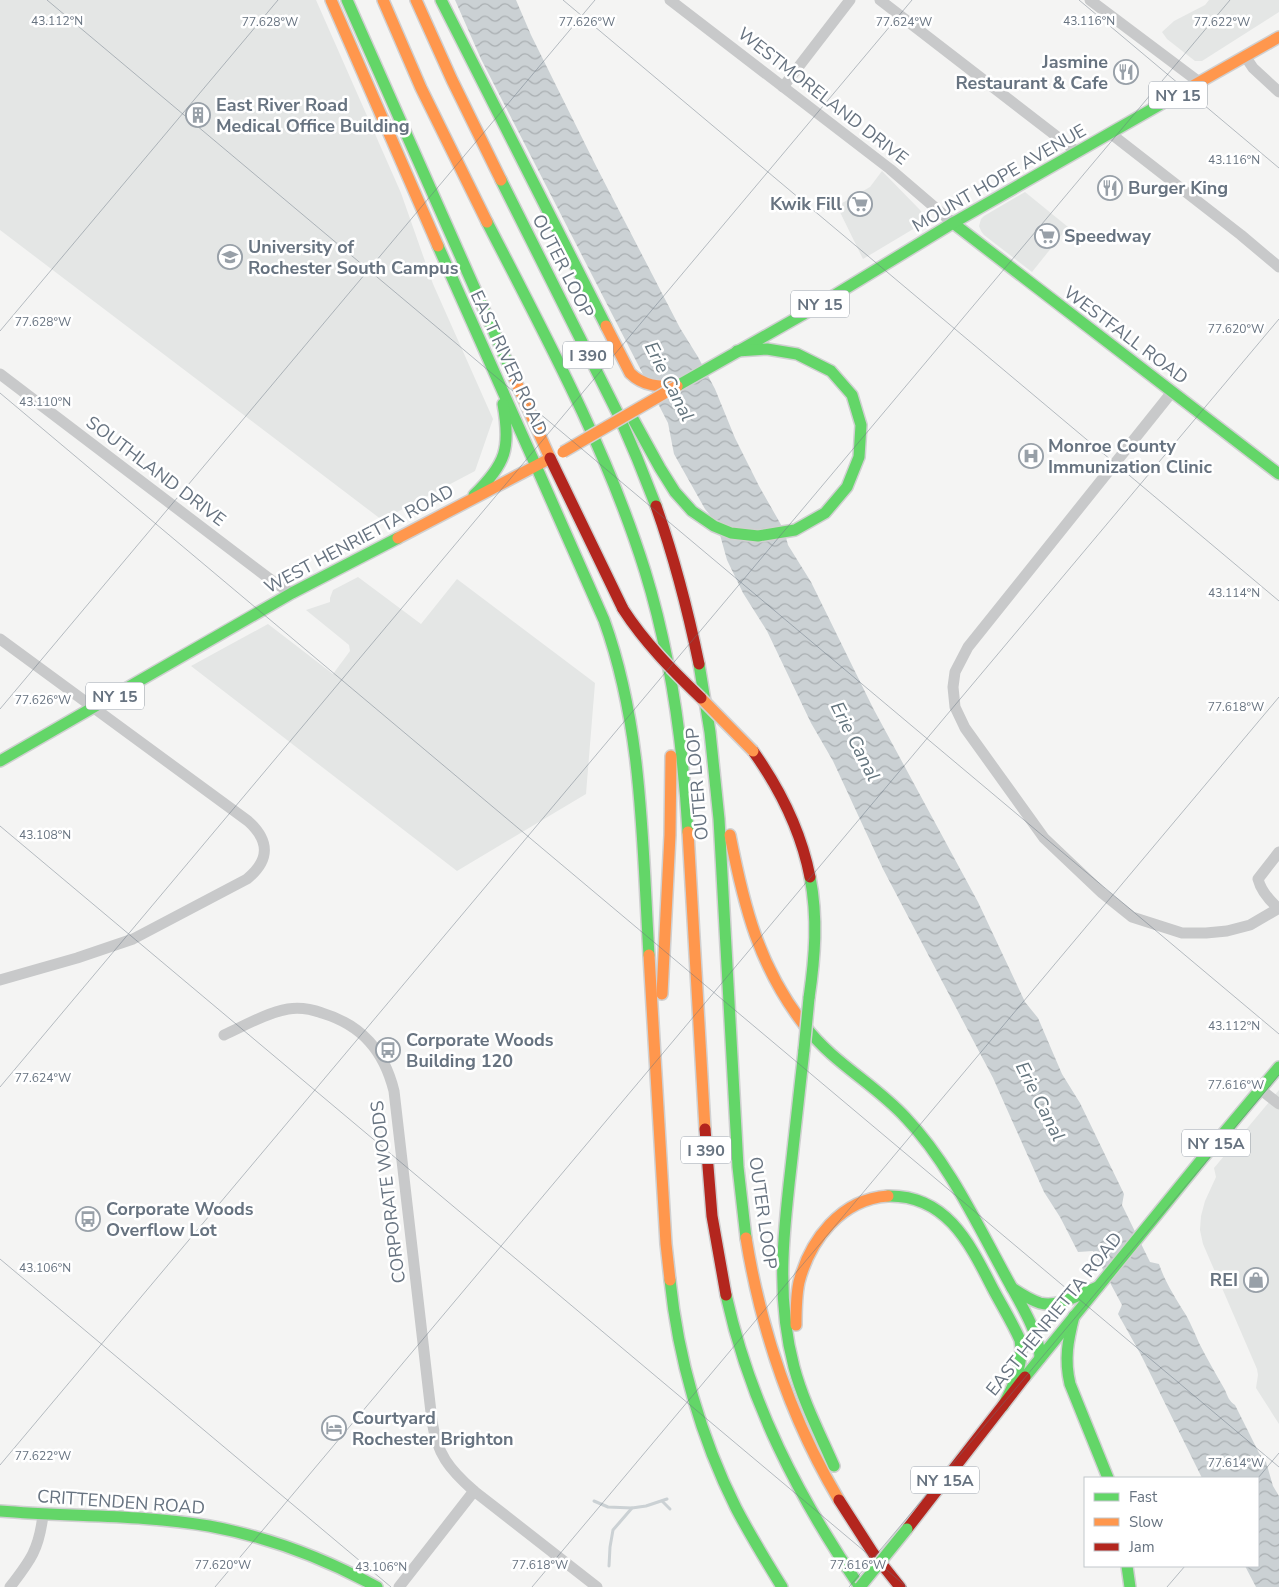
<svg xmlns="http://www.w3.org/2000/svg" width="1279" height="1587" font-family="'Nunito Sans',sans-serif">
<defs>
<pattern id="water-waves" width="16" height="10" patternUnits="userSpaceOnUse" patternTransform="scale(1.25)"><rect width="16" height="10" fill="#cbd1d4"/><path d="M0 5q4-4 8 0t8 0" fill="none" stroke="#a9aeb1"/></pattern>
</defs>
<rect width="100%" height="100%" fill="#f4f4f3"/>
<!-- built -->
<g fill="#e4e6e5">
<path d="M 0,0 L 316,0 L 401,193 L 433,284 L 493,419 L 475,471 L 382,520 L 0,230 Z"/>
<path d="M 1209,0 L 1279,0 L 1279,12 L 1202,61 L 1195,61 L 1167,39 L 1162,32 L 1174,21 L 1205,5 Z"/>
<path d="M 882,171 L 921,211 L 924,219 L 920,225 L 863,259 L 837,206 L 870,187 Z"/>
<path d="M 1025,192 L 1068,227 L 1032,272 L 984,235 L 981,231 L 979,226 L 981,219 L 984,216 Z"/>
<path d="M 358,577 L 421,624 L 457,579 L 595,683 L 586,794 L 457,871 L 191,666 L 268,624 L 333,674 L 350,651 L 349,645 L 306,610 L 330,602 L 330,598 L 333,590 Z"/>
<path d="M 1279,1090 L 1279,1424 L 1256,1388 L 1258,1375 L 1257,1369 L 1203,1244 L 1200,1230 L 1201,1216 L 1205,1201 L 1216,1177 L 1214,1168 Z"/>
</g>
<!-- water -->
<path fill="url(#water-waves)" d="M 455,0 L 516,0 L 531,35 L 597,168 L 680,328 L 698,357 L 715,389 L 735,438 L 759,486 L 784,530 L 788,545 L 811,582 L 873,708 L 978,902 L 1025,1002 L 1038,1018 L 1062,1074 L 1080,1103 L 1124,1194 L 1122,1205 L 1150,1262 L 1159,1264 C 1165,1282 1176,1299 1186,1315 C 1191,1324 1195,1334 1199,1343 C 1207,1359 1216,1374 1225,1390 C 1228,1397 1229,1401 1235,1405 L 1259,1453 L 1266,1462 L 1273,1486 L 1279,1496 L 1279,1587 L 1256,1587 L 1245,1566 L 1258,1566 L 1258,1478 L 1202,1478 L 1141,1355 L 1118,1314 L 1122,1305 L 1093,1251 L 1078,1252 L 1060,1217 L 1044,1192 L 993,1078 L 883,869 L 833,761 L 811,723 L 767,631 L 743,593 L 727,560 L 717,524 L 705,509 L 674,454 L 668,423 L 481,59 Z"/>
<g fill="none" stroke-linecap="round" stroke-linejoin="round">
<!-- stream -->
<g stroke="#cbd1d4" stroke-width="3">
<path d="M 594,1501 L 608,1507 L 632,1508"/>
<path d="M 662,1501 L 670,1509"/>
<path d="M 609,1566 L 610,1547 L 613,1530 L 632,1508 L 646,1506 L 667,1499"/>
</g>
<defs>
<g id="fast">
<path d="M 347,0 L 513,375"/>
<path d="M 441,0 L 606,326"/>
<path d="M 501,180 L 619,416 L 637,458 L 656,506"/>
<path d="M 487,222 C 545,335 607,449 645,571 C 671,655 683,744 688,832"/>
<path d="M 953,223 L 1279,474"/>
<path d="M 438,246 L 536,466"/>
<path d="M 677,386 L 802,315 L 953,223 L 1175,96"/>
<path d="M 633,419 L 660,468 L 675,492 L 692,511 L 714,526 L 731,533 L 758,536 L 795,530 L 825,513 L 847,487 L 859,457 L 861,425 L 852,395 L 831,371 L 797,354 L 767,349 L 737,351"/>
<path d="M 536,466 L 604,620 C 643,728 642,842 649,955"/>
<path d="M 474,495 C 506,464 511,448 503,404"/>
<path d="M 699,664 L 710,732 L 719,819 L 738,1167 L 746,1238"/>
<path d="M 0,761 L 292,593 L 398,538"/>
<path d="M 809,998 C 815,957 818,918 810,877"/>
<path d="M 805,1026 C 833,1063 875,1084 906,1118 C 948,1162 976,1222 1005,1275 C 1017,1298 1040,1333 1040,1358"/>
<path d="M 804,1050 C 800,1089 795,1128 791,1167 C 783,1236 776,1299 794,1367 C 803,1401 820,1434 834,1466"/>
<path d="M 888,1196 C 947,1195 970,1244 993,1289 C 1002,1306 1012,1322 1020,1340 C 1024,1365 1014,1385 1003,1406"/>
<path d="M 670,1280 C 678,1358 701,1438 736,1508 C 750,1535 766,1561 782,1587"/>
<path d="M 1012,1288 C 1021,1294 1030,1300 1040,1303 C 1059,1308 1081,1293 1098,1287"/>
<path d="M 726,1295 C 750,1403 798,1497 860,1587"/>
<path d="M 1074,1316 C 1068,1340 1064,1359 1070,1384 L 1108,1478"/>
<path d="M 1025,1377 L 1202,1159 L 1279,1067"/>
<path d="M 0,1511 C 69,1517 140,1514 209,1526 C 269,1537 324,1558 377,1587"/>
<path d="M 1127,1566 L 1130,1587"/>
</g>
<g id="slow">
<path d="M 331,0 L 438,246"/>
<path d="M 383,0 L 421,88 L 487,222"/>
<path d="M 416,0 L 452,80 L 501,180"/>
<path d="M 1175,96 L 1279,37"/>
<path d="M 606,326 L 630,373 C 643,386 659,387 677,386"/>
<path d="M 513,375 L 550,458"/>
<path d="M 398,538 L 547,460"/>
<path d="M 688,832 L 705,1129"/>
<path d="M 730,835 C 744,907 759,967 805,1026"/>
<path d="M 649,955 L 666,1244 L 670,1280"/>
<path d="M 662,994 L 670,835 L 671,756"/>
<path d="M 746,1238 C 761,1330 791,1419 839,1500"/>
<path d="M 796,1325 C 796,1311 796,1296 799,1282 C 810,1240 841,1199 888,1196"/>
</g>
<g id="jam">
<path d="M 550,458 L 623,609"/>
<path d="M 656,506 C 674,557 688,611 699,664"/>
<path d="M 753,751 C 780,789 801,831 810,877"/>
<path d="M 705,1129 L 712,1216 L 726,1295"/>
<path d="M 839,1500 L 873,1553 L 900,1587"/>
<path d="M 907,1529 L 1025,1377"/>
</g>
</defs>
<!-- fast casing -->
<use href="#fast" stroke="#d0d0d1" stroke-width="14"/>
<!-- slow casing -->
<use href="#slow" stroke="#d0d0d1" stroke-width="14"/>
<!-- jam casing -->
<use href="#jam" stroke="#d0d0d1" stroke-width="14"/>
<!-- street -->
<g stroke="#c8c9ca" stroke-width="11">
<path d="M 670,0 L 890,169 L 953,223"/>
<path d="M 880,0 L 1077,152"/>
<path d="M 1090,0 L 1199,82"/>
<path d="M 1245,56 L 1253,68 L 1279,92"/>
<path d="M 783,87 L 850,0"/>
<path d="M 1110,133 L 1241,235 L 1279,267"/>
<path d="M 0,374 L 275,583 L 292,593"/>
<path d="M 1172,392 L 968,647 L 955,672 L 953,687 L 955,707 L 965,728 L 1044,838 L 1102,893 L 1132,917 L 1182,933 L 1206,933 L 1227,931 L 1250,925 L 1279,908"/>
<path d="M 0,639 L 248,821 C 270,841 270,860 247,879 L 133,939 L 77,958 L 0,980"/>
<path d="M 1278,908 C 1269,900 1261,891 1258,879 L 1279,852"/>
<path d="M 224,1035 C 244,1026 266,1013 288,1009 C 300,1007 311,1009 322,1013 C 362,1025 384,1051 394,1091 L 432,1421 C 437,1454 449,1469 474,1491 L 597,1587"/>
<path d="M 1261,1090 L 1279,1104"/>
<path d="M 10,1587 C 31,1560 39,1549 43,1515"/>
<path d="M 399,1587 L 474,1491"/>
</g>
<!-- fast -->
<use href="#fast" stroke="#63d668" stroke-width="11"/>
<!-- slow -->
<use href="#slow" stroke="#ff974d" stroke-width="11"/>
<!-- jam -->
<use href="#jam" stroke="#b3261e" stroke-width="11"/>
<defs>
<g id="fast-bridge">
<path d="M 804,1050 L 809,998"/>
<path d="M 860,1587 L 907,1529"/>
</g>
<g id="slow-bridge">
<path d="M 563,452 L 677,386"/>
<path d="M 701,698 L 753,751"/>
</g>
<path id="jam-bridge" d="M 623,609 C 645,643 672,670 701,698"/>
</defs>
<!-- fast-bridge casing -->
<use href="#fast-bridge" stroke="#d1d1d2" stroke-width="14" stroke-linecap="butt"/>
<!-- slow-bridge casing -->
<use href="#slow-bridge" stroke="#d1d1d2" stroke-width="14" stroke-linecap="butt"/>
<!-- jam-bridge casing -->
<use href="#jam-bridge" stroke="#d1d1d2" stroke-width="14" stroke-linecap="butt"/>
<!-- fast-bridge -->
<use href="#fast-bridge" stroke="#63d668" stroke-width="11"/>
<!-- slow-bridge -->
<use href="#slow-bridge" stroke="#ff974d" stroke-width="11"/>
<!-- jam-bridge -->
<use href="#jam-bridge" stroke="#b3261e" stroke-width="11"/>
</g>
<!-- ticks -->
<path fill="none" stroke="#677380" stroke-width="1" stroke-opacity="0.45" d="M 47,0 L 1279,1034M 563,0 L 1279,601M 1079,0 L 1279,168M 0,331 L 278,0M 0,393 L 1279,1467M 0,709 L 595,0M 0,826 L 907,1587M 0,1087 L 912,0M 0,1259 L 391,1587M 0,1465 L 1230,0M 1258,1478 L 1279,1453M 215,1587 L 1279,319M 532,1587 L 1279,697M 849,1587 L 1279,1075M 1167,1587 L 1185,1566"/>
<!-- icons -->
<defs>
<symbol id="restaurant-ring" viewBox="-11 -11 22 22"><circle r="9.5" fill="#fff" stroke="#98a0a8" stroke-width="1.5"/><path d="M-5-6h1v4h1v-4h1v4h1v-4h1v5L-1.5 .5V6h-2V.5L-5-1ZM5-6V6H3V1.5H1.5Q1.5-4 5-6Z" fill="#98a0a8"/></symbol>
<symbol id="building-ring" viewBox="-11 -11 22 22"><circle r="9.5" fill="#fff" stroke="#98a0a8" stroke-width="1.5"/><path d="M-4-6H4V6H1V3H-1V6H-4ZM-2.5-4.3h1.7v1.8h-1.7ZM.8-4.3h1.7v1.8H.8ZM-2.5-1h1.7V.8h-1.7ZM.8-1h1.7V.8H.8Z" fill="#98a0a8"/></symbol>
<symbol id="supermarket-ring" viewBox="-11 -11 22 22"><circle r="9.5" fill="#fff" stroke="#98a0a8" stroke-width="1.5"/><path d="M-6-5.5h2.5l.6 2H6L4.5 2H-2.5L-4.4-4H-6ZM-1.5 3.2a1.3 1.3 0 1 0 .1 0ZM3 3.2a1.3 1.3 0 1 0 .1 0Z" fill="#98a0a8"/></symbol>
<symbol id="university-ring" viewBox="-11 -11 22 22"><circle r="9.5" fill="#fff" stroke="#98a0a8" stroke-width="1.5"/><path d="M0-5L7-2L0 1L-7-2ZM-4 1L0 2.5L4 1V4Q0 6-4 4Z" fill="#98a0a8"/></symbol>
<symbol id="hospital-ring" viewBox="-11 -11 22 22"><circle r="9.5" fill="#fff" stroke="#98a0a8" stroke-width="1.5"/><path d="M-5-5h3v3.5h4V-5h3V5h-3V1.5h-4V5h-3Z" fill="#98a0a8"/></symbol>
<symbol id="bus-ring" viewBox="-11 -11 22 22"><circle r="9.5" fill="#fff" stroke="#98a0a8" stroke-width="1.5"/><path d="M-5-6H5V4H4V6H2V4H-2V6H-4V4H-5ZM-3.5-4V0h7V-4ZM-3.5 1.2v1.5H-2V1.2ZM2 1.2v1.5H3.5V1.2Z" fill="#98a0a8"/></symbol>
<symbol id="shop-ring" viewBox="-11 -11 22 22"><circle r="9.5" fill="#fff" stroke="#98a0a8" stroke-width="1.5"/><path d="M-5-2.5h2.3a2.7 3.5 0 0 1 5.4 0H5L5.5 6h-11ZM-1.5-2.5h3a1.5 2.3 0 0 0-3 0Z" fill="#98a0a8"/></symbol>
<symbol id="hotel-ring" viewBox="-11 -11 22 22"><circle r="9.5" fill="#fff" stroke="#98a0a8" stroke-width="1.5"/><path d="M-6-4.5h1.5V1H6V5H4.5V3h-9V5H-6ZM-4 0a1.8 1.8 0 1 1 3.6 0ZM.5 0V-2.5h3Q6-2.5 6 0Z" fill="#98a0a8"/></symbol>
</defs>
<g fill-rule="evenodd">
<use href="#restaurant-ring" x="1112" y="58" width="28" height="28"/>
<use href="#building-ring" x="184" y="101" width="28" height="28"/>
<use href="#restaurant-ring" x="1096" y="174" width="28" height="28"/>
<use href="#supermarket-ring" x="846" y="190" width="28" height="28"/>
<use href="#supermarket-ring" x="1033" y="222" width="28" height="28"/>
<use href="#university-ring" x="216" y="243" width="28" height="28"/>
<use href="#hospital-ring" x="1017" y="442" width="28" height="28"/>
<use href="#bus-ring" x="374" y="1036" width="28" height="28"/>
<use href="#bus-ring" x="74" y="1205" width="28" height="28"/>
<use href="#shop-ring" x="1242" y="1266" width="28" height="28"/>
<use href="#hotel-ring" x="320" y="1414" width="28" height="28"/>
</g>
<g text-anchor="middle" stroke-width="5" stroke-linejoin="round" paint-order="stroke">
<!-- shield labels -->
<g fill="#fff" stroke="#959da6" stroke-width="1">
<rect x="1149" y="81.5" width="58" height="27" rx="4"/>
<rect x="791" y="290.5" width="58" height="27" rx="4"/>
<rect x="563" y="341.5" width="50" height="27" rx="4"/>
<rect x="86" y="682.5" width="58" height="27" rx="4"/>
<rect x="1182" y="1129.5" width="68" height="27" rx="4"/>
<rect x="681" y="1136.5" width="50" height="27" rx="4"/>
<rect x="911" y="1466.5" width="68" height="27" rx="4"/>
</g>
<g font-size="16" font-weight="bold" fill="#677380">
<text x="1178" y="101">NY 15</text>
<text x="820" y="310">NY 15</text>
<text x="588" y="361">I 390</text>
<text x="115" y="702">NY 15</text>
<text x="1216" y="1149">NY 15A</text>
<text x="706" y="1156">I 390</text>
<text x="945" y="1486">NY 15A</text>
</g>
<!-- poi labels -->
<g font-size="18" font-weight="bold" fill="#677380" stroke="#fff" text-anchor="start">
<text x="1108" y="68" text-anchor="end">Jasmine<tspan x="1108" dy="21">Restaurant &amp; Cafe</tspan></text>
<text x="216" y="111">East River Road<tspan x="216" dy="21">Medical Office Building</tspan></text>
<text x="1128" y="194">Burger King</text>
<text x="842" y="210" text-anchor="end">Kwik Fill</text>
<text x="1064" y="242">Speedway</text>
<text x="248" y="253">University of<tspan x="248" dy="21">Rochester South Campus</tspan></text>
<text x="1048" y="452">Monroe County<tspan x="1048" dy="21">Immunization Clinic</tspan></text>
<text x="406" y="1046">Corporate Woods<tspan x="406" dy="21">Building 120</tspan></text>
<text x="106" y="1215">Corporate Woods<tspan x="106" dy="21">Overflow Lot</tspan></text>
<text x="1238" y="1286" text-anchor="end">REI</text>
<text x="352" y="1424">Courtyard<tspan x="352" dy="21">Rochester Brighton</tspan></text>
</g>
<!-- street labels -->
<g font-size="18" fill="#677380" stroke="#fff">
<text transform="translate(823 96) rotate(38)" y="6">WESTMORELAND DRIVE</text>
<text transform="translate(999 178) rotate(-30)" y="6">MOUNT HOPE AVENUE</text>
<text transform="translate(563 266) rotate(63)" y="6">OUTER LOOP</text>
<text transform="translate(1126 335) rotate(37)" y="6">WESTFALL ROAD</text>
<text transform="translate(509 363) rotate(65)" y="6">EAST RIVER ROAD</text>
<text transform="translate(156 471) rotate(37)" y="6">SOUTHLAND DRIVE</text>
<text transform="translate(359 539) rotate(-28)" y="6">WEST HENRIETTA ROAD</text>
<text transform="translate(697 784) rotate(-95)" y="6">OUTER LOOP</text>
<text transform="translate(388 1192) rotate(-97)" y="6">CORPORATE WOODS</text>
<text transform="translate(763 1213) rotate(82)" y="6">OUTER LOOP</text>
<text transform="translate(1054 1314) rotate(-51)" y="6">EAST HENRIETTA ROAD</text>
<text transform="translate(121 1502) rotate(4)" y="6">CRITTENDEN ROAD</text>
</g>
<!-- water labels -->
<g font-size="19" font-style="italic" fill="#63747d" stroke="#fff">
<text transform="translate(670 381) rotate(63)" y="7">Erie Canal</text>
<text transform="translate(856 741) rotate(63)" y="7">Erie Canal</text>
<text transform="translate(1041 1101) rotate(63)" y="7">Erie Canal</text>
</g>
</g>
<g font-size="12" text-anchor="middle" fill="#677380" stroke="#fff" stroke-width="5" stroke-linejoin="round" paint-order="stroke">
<text x="57" y="25">43.112°N</text>
<text x="1089" y="25">43.116°N</text>
<text x="270" y="26">77.628°W</text>
<text x="587" y="26">77.626°W</text>
<text x="904" y="26">77.624°W</text>
<text x="1222" y="26">77.622°W</text>
<text x="1234" y="164">43.116°N</text>
<text x="43" y="326">77.628°W</text>
<text x="1236" y="333">77.620°W</text>
<text x="45" y="406">43.110°N</text>
<text x="1234" y="597">43.114°N</text>
<text x="43" y="704">77.626°W</text>
<text x="1236" y="711">77.618°W</text>
<text x="45" y="839">43.108°N</text>
<text x="1234" y="1030">43.112°N</text>
<text x="43" y="1082">77.624°W</text>
<text x="1236" y="1089">77.616°W</text>
<text x="45" y="1272">43.106°N</text>
<text x="43" y="1460">77.622°W</text>
<text x="1236" y="1467">77.614°W</text>
<text x="223" y="1569">77.620°W</text>
<text x="540" y="1569">77.618°W</text>
<text x="858" y="1569">77.616°W</text>
<text x="381" y="1571">43.106°N</text>
</g>
<!-- legend -->
<rect x="1084" y="1477" width="175" height="90" fill="#ffffff" stroke="#c2c7cc"/>
<rect x="1094" y="1493" width="25" height="8" fill="#63d668" stroke="#c2c7cc"/>
<text x="1129" y="1502" font-size="15" fill="#677380">Fast</text>
<rect x="1094" y="1518" width="25" height="8" fill="#ff974d" stroke="#c2c7cc"/>
<text x="1129" y="1527" font-size="15" fill="#677380">Slow</text>
<rect x="1094" y="1543" width="25" height="8" fill="#b3261e" stroke="#c2c7cc"/>
<text x="1129" y="1552" font-size="15" fill="#677380">Jam</text>
</svg>
